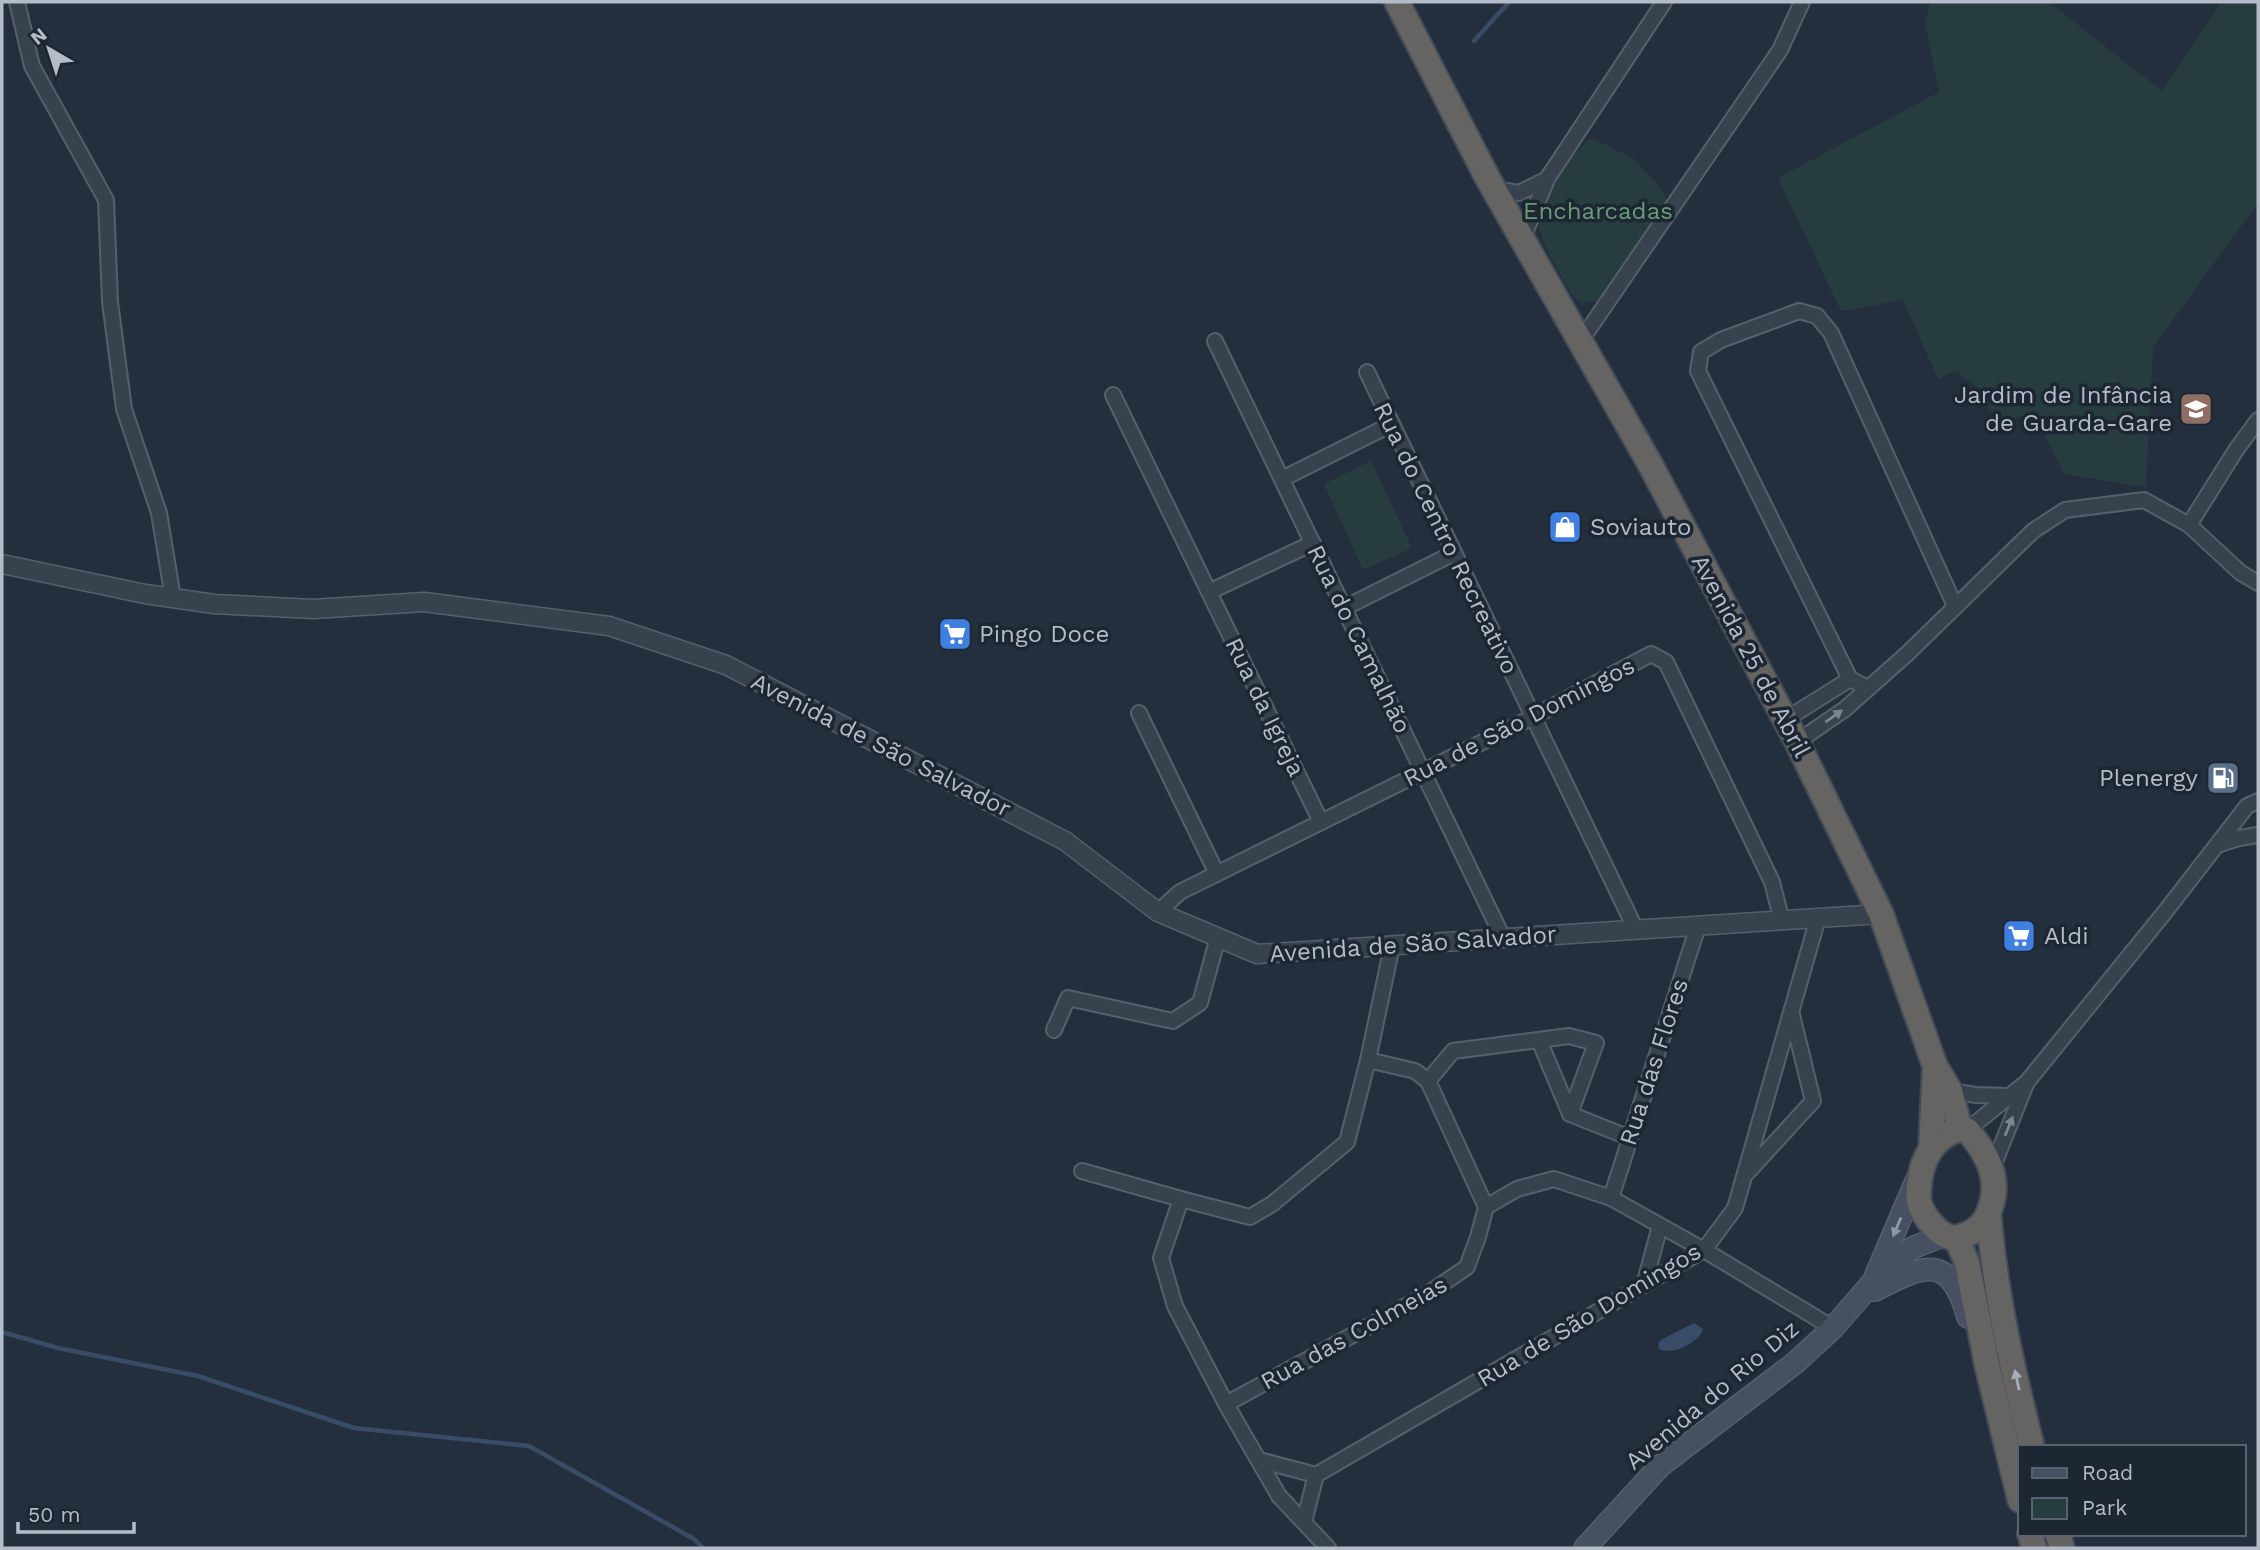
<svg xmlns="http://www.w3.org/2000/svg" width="2260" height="1550" font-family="'Work Sans',sans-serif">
<rect width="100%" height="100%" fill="#242f3e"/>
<!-- green -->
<g fill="#263c3f">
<path d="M 1930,2 L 2049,2 L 2162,91 L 2221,2 L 2258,2 L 2258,203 L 2153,347 L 2146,487 L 2064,474 L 2034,414 L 1996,421 L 1980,389 L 1956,371 L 1938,379 L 1903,300 L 1841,311 L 1778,178 L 1939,92 L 1925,24 Z"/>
<path d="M 1588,140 L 1596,140 L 1634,159 L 1661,188 L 1672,207 L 1608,301 L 1593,301 L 1583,304 L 1570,293 L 1546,248 L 1534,211 L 1555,168 L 1574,154 Z"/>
<path d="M 1371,461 L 1412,548 L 1363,570 L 1324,484 Z"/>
</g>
<!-- water -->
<path fill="#394c67" d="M 1694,1323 L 1703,1329 C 1699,1343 1671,1356 1659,1349 L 1658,1343 L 1661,1340 Z"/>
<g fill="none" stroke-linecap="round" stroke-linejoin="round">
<!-- stream -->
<g stroke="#394c67" stroke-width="4.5">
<path d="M 1474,41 L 1509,2"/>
<path d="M 2,1332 L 58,1348 L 198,1376 L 354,1428 L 529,1446 L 694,1539 L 703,1548"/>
</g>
<defs>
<g id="minor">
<path d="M 17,2 L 32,66 L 106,200 L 110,302 L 124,409 L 159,513 L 173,598"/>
<path d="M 1494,189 L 1519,193 L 1547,179"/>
<path d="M 1522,240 L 1547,179 L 1664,2"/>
<path d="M 1215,341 L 1503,938"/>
<path d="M 1580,342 L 1780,50 L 1802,2"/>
<path d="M 1367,372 L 1636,930"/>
<path d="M 1113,395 L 1321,822"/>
<path d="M 1282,479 L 1392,424"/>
<path d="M 2189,525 L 2236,450 L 2258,420"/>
<path d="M 1209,592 L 1313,543"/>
<path d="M 1344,608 L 1454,553"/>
<path d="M 1868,688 L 1850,679 L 1698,371 L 1701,352 L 1721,340 L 1799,311 L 1817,316 L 1831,333 L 1955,606"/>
<path d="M 1139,713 L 1217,874"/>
<path d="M 1785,720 L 1850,679"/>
<path d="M 1797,742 L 1845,709 L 1908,653 L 2033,531 L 2065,510 L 2144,500 L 2189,525 L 2241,573 L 2258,583"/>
<path d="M 2217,845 L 2239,838 L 2258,835"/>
<path d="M 1158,912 L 1180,892 L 1533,717 L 1651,654 L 1666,662 L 1772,882 L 1782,921"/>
<path d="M 1054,1030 L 1068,998 L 1173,1021 L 1200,1003 L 1218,937"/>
<path d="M 1539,1040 L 1570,1114"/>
<path d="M 1428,1081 L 1453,1051 L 1569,1036 L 1596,1043 L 1570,1114 L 1630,1138"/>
<path d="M 1950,1091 L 1976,1095 L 2008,1096"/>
<path d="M 1967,1130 L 2027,1082 L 2165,912 L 2247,806 L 2258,801"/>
<path d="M 1992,1169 L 2026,1084"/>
<path d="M 1082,1171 L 1181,1199"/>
<path d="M 1747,1173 L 1813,1101 L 1792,1015"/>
<path d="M 1611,1198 L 1698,926"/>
<path d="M 1486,1207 L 1517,1189 L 1554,1179 L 1611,1198 L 1704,1250 L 1833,1328"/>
<path d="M 1644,1285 L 1660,1226"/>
<path d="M 1226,1404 L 1426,1295 L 1467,1267 L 1478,1237 L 1486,1207 L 1428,1081 L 1415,1071 L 1368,1060"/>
<path d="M 1259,1460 L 1316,1475"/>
<path d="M 1316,1475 L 1704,1250 L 1735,1208 L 1818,918"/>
<path d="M 1304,1522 L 1316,1475"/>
<path d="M 1328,1548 L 1279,1496 L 1226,1404 L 1175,1306 L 1161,1258 L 1181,1199 L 1250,1217 L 1272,1204 L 1347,1142 L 1368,1060 L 1392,946"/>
</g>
<path id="tertiary" d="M 2,564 L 145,594 L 214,604 L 313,609 L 424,602 L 609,626 L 726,665 L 1065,841 L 1158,912 L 1257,954 L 1881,914"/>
<g id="secondary">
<path d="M 1876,1275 L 1917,1179"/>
<path d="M 1875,1290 C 1924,1265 1950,1252 1968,1317"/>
<path d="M 1585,1548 L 1660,1466 L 1795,1363 L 1833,1328 L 1872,1283 L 1912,1248 L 1944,1235"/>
</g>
<g id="trunk">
<path d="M 1397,2 L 1487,177 L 1650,464 L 1797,742 L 1881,914 L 1935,1066 L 1950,1091 L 1960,1129"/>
<path d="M 1960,1129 L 1967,1130 C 1983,1148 1998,1172 1993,1198 C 1989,1216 1984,1227 1966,1235 C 1964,1235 1958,1238 1956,1238 C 1939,1238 1923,1216 1919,1202 C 1918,1197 1919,1191 1919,1186 C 1921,1159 1934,1136 1960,1129 Z"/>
<path d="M 1931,1147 L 1935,1066"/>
<path d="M 1989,1217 C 1995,1294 2013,1372 2032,1447"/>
<path d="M 1957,1239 L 1967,1263 L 1987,1365 L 2020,1500"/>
<path d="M 2030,1534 L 2034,1548"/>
<path d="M 2058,1534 L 2062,1548"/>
</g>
</defs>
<!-- minor casing -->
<use href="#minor" stroke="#565f6c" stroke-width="18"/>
<!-- tertiary casing -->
<use href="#tertiary" stroke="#565f6c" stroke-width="21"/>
<!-- secondary casing -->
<use href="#secondary" stroke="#565f6c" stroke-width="24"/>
<!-- trunk casing -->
<use href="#trunk" stroke="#434c59" stroke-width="28"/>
<!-- minor -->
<use href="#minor" stroke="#38414e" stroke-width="14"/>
<!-- tertiary -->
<use href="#tertiary" stroke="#38414e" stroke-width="18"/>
<!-- secondary -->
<use href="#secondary" stroke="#465061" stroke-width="21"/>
<!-- trunk -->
<use href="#trunk" stroke="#656462" stroke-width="24"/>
</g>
<!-- one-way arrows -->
<defs><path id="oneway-solid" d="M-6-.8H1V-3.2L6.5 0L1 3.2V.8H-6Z" transform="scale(1.75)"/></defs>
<g fill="#7c8592">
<use href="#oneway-solid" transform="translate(1834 716) rotate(-35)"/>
<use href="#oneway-solid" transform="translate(2009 1126) rotate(-68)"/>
</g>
<use fill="#8e96a5" href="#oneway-solid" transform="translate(1897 1227) rotate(113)"/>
<use fill="#a8afba" href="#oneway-solid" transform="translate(2017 1380) rotate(-102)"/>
<!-- icons -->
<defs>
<symbol id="school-square" viewBox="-11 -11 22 22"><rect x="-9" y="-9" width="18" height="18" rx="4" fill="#8d6e63" stroke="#1d2633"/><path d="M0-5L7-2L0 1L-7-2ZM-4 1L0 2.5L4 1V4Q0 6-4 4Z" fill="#fff"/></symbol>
<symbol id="shop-square" viewBox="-11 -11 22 22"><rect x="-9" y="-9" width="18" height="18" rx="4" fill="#3f7fe0" stroke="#1d2633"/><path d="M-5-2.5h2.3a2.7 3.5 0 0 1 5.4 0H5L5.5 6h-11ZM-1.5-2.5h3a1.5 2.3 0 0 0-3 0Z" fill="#fff"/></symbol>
<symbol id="supermarket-square" viewBox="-11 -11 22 22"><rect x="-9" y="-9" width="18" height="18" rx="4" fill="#3f7fe0" stroke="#1d2633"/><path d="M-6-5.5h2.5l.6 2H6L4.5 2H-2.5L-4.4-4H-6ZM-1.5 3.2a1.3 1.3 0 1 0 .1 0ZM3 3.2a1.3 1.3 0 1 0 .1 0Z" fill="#fff"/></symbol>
<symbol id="fuel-square" viewBox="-11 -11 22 22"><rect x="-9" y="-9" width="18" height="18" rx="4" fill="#5c6f8a" stroke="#1d2633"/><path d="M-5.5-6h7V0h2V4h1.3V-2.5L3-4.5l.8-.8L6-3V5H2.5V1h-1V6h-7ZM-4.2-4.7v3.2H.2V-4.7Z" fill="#fff"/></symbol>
</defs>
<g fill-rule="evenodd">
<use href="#school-square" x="2177" y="390" width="38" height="38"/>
<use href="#shop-square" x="1546" y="508" width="38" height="38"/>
<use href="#supermarket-square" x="936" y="615" width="38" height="38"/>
<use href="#fuel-square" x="2204" y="759" width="38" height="38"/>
<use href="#supermarket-square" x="2000" y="917" width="38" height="38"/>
</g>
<g text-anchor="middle" stroke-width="7" stroke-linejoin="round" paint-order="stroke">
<!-- park labels -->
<g font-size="24" fill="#6b9a76" stroke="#1d2633">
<text x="1598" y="219">Encharcadas</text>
</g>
<!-- poi labels -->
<g font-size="24" fill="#b4bcc9" stroke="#1d2633" text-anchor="start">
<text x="2172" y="403" text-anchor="end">Jardim de Infância<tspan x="2172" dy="28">de Guarda-Gare</tspan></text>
<text x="1590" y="535">Soviauto</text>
<text x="979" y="642">Pingo Doce</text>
<text x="2198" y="786" text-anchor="end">Plenergy</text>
<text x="2044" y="944">Aldi</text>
</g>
<!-- street labels -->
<g font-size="24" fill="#b4bcc9" stroke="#1d2633">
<text transform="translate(1446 538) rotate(64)" y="8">Rua do Centro Recreativo</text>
<text transform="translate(1359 639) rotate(64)" y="8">Rua do Camalhão</text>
<text transform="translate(1751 656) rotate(62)" y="8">Avenida 25 de Abril</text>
<text transform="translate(1265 707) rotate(64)" y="8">Rua da Igreja</text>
<text transform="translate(1519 722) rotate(-27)" y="8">Rua de São Domingos</text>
<text transform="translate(881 745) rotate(27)" y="8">Avenida de São Salvador</text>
<text transform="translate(1413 944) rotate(-4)" y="8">Avenida de São Salvador</text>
<text transform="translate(1654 1062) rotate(-72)" y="8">Rua das Flores</text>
<text transform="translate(1589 1315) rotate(-31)" y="8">Rua de São Domingos</text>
<text transform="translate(1354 1333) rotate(-29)" y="8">Rua das Colmeias</text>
<text transform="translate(1712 1395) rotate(-40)" y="8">Avenida do Rio Diz</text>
</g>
</g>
<!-- border -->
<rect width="2260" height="1550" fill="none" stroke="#b4bcc9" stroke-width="7"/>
<!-- legend -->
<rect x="2018" y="1445" width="228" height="91" fill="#1d2633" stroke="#59626f" stroke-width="2"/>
<rect x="2032" y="1468" width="35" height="10" fill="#465061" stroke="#59626f" stroke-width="2"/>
<text x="2082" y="1480" font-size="21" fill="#b4bcc9">Road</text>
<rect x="2032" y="1498" width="35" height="21" fill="#263c3f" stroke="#59626f" stroke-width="2"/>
<text x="2082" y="1515" font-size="21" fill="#b4bcc9">Park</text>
<!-- north arrow -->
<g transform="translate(49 49) rotate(321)" stroke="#1d2633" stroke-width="5" paint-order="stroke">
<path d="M0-5L12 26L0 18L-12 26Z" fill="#b4bcc9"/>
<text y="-10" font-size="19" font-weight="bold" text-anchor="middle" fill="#b4bcc9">N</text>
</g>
<!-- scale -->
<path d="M18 1522v10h116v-10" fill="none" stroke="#b4bcc9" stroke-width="3.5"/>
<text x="28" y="1522" font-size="21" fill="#b4bcc9" stroke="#1d2633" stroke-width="5" paint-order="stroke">50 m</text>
</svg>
